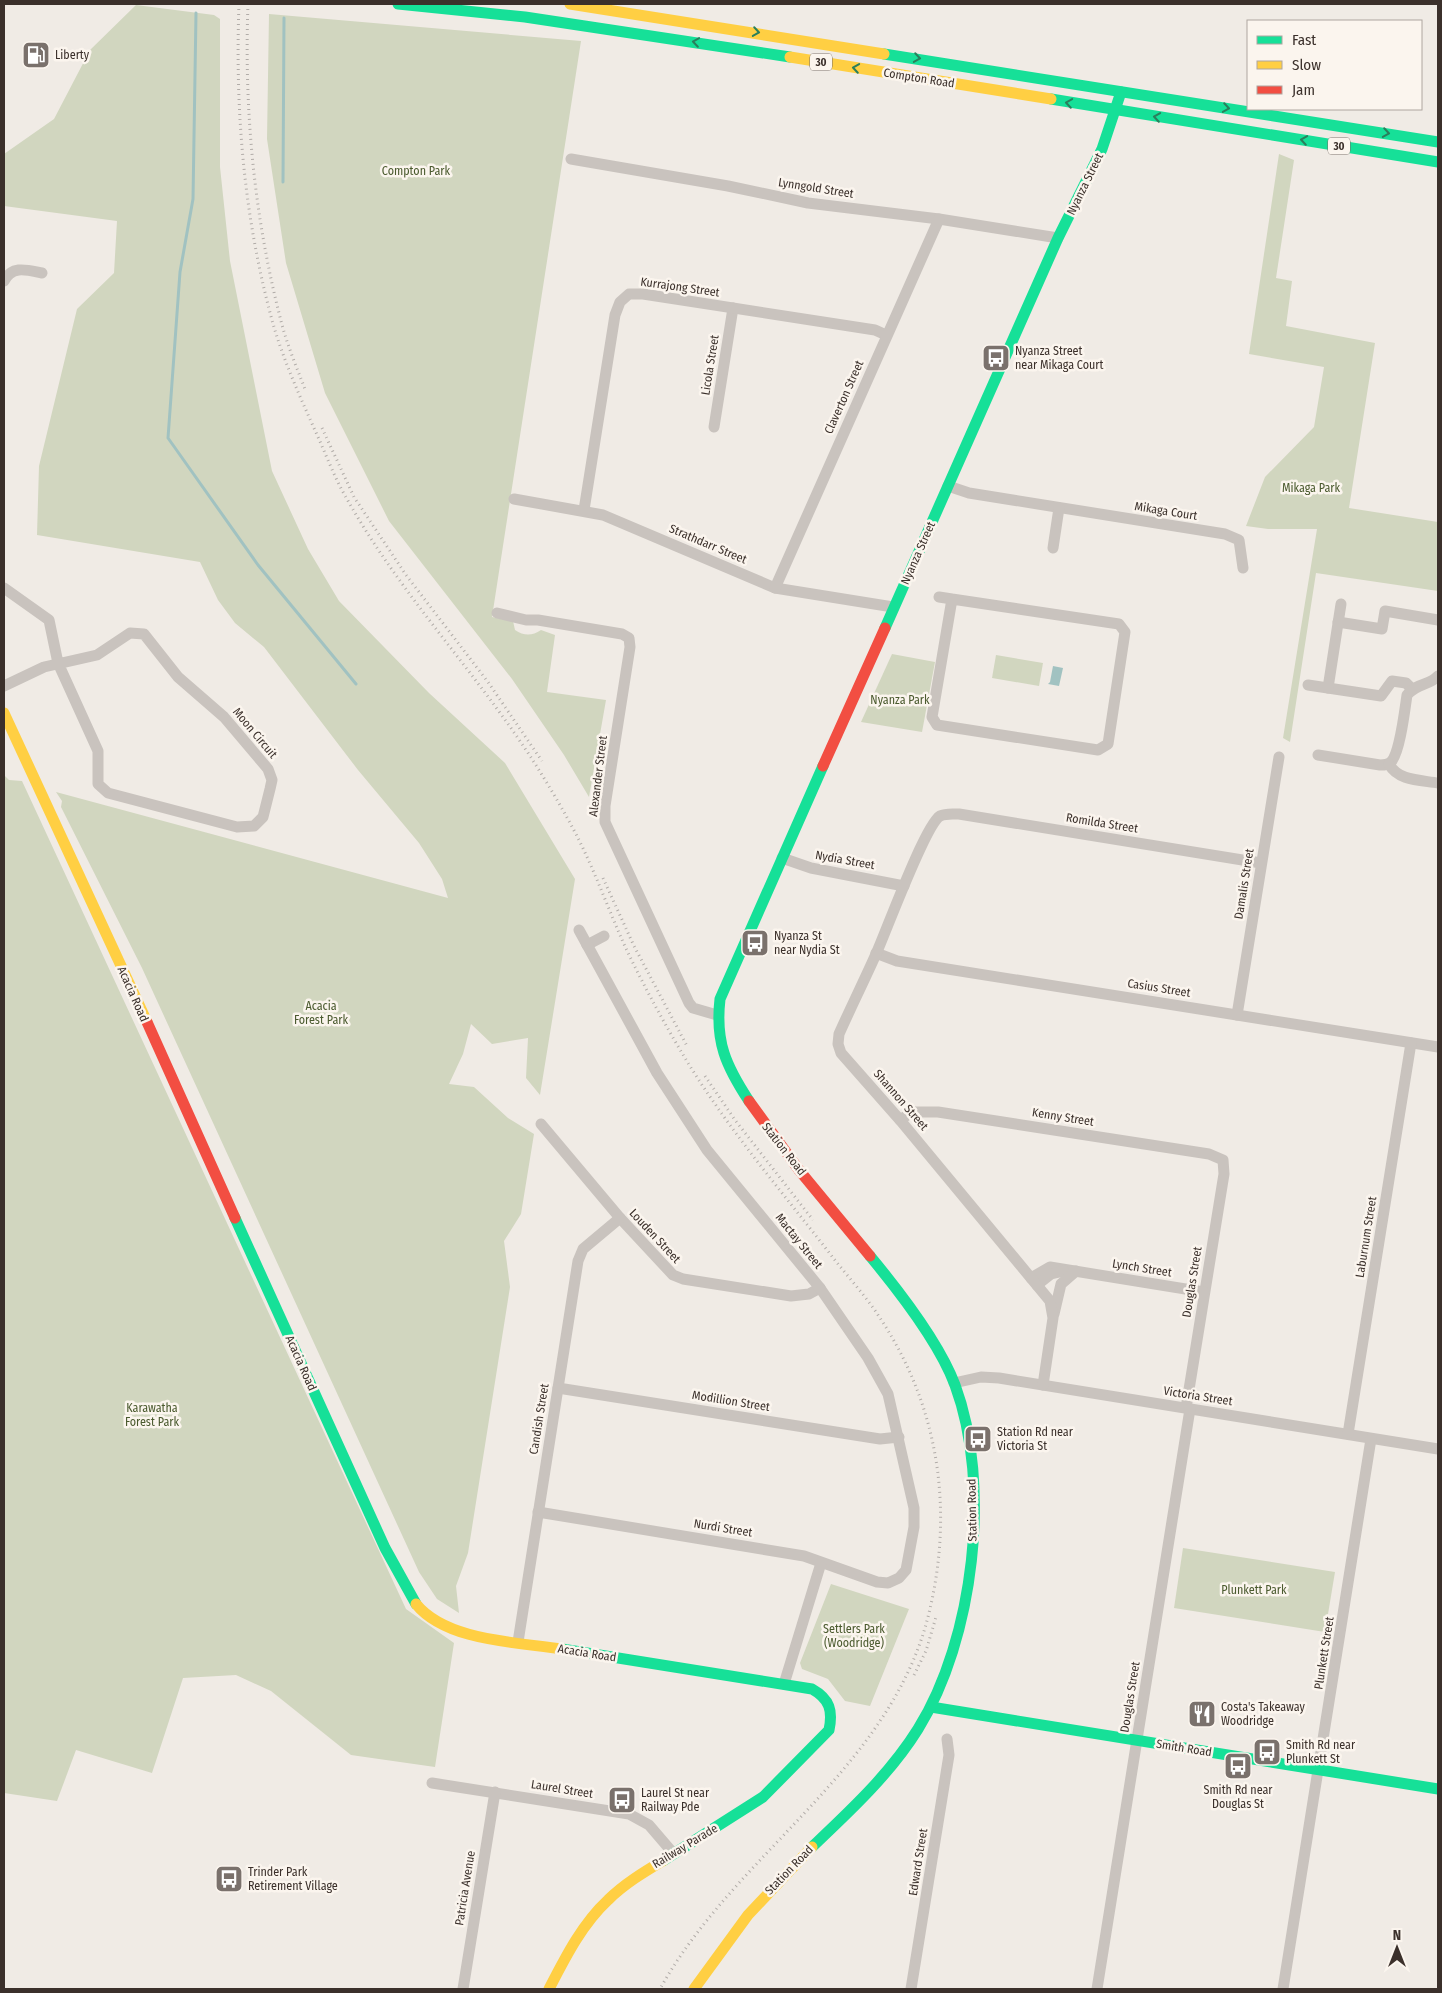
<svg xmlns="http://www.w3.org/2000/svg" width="1442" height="1993" font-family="'Fira Sans Condensed',sans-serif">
<rect width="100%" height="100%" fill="#f0ebe5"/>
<!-- green -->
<g fill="#d1d6bf">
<path d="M 136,5 L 214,15 L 220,19 L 220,167 L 230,261 L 272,471 L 308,549 L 339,601 L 429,693 L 505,763 L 575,879 L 540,1095 L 526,1078 L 528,1038 L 492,1044 L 471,1024 L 463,1054 L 449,1084 L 474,1087 L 508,1118 L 534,1134 L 521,1214 L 504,1241 L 510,1287 L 468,1553 L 456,1586 L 459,1613 L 437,1599 L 419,1572 L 142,968 L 61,807 L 62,801 L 56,792 L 448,898 L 442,879 L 419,843 L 358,770 L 264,647 L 235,623 L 218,600 L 200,562 L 37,535 L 39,466 L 77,309 L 114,273 L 117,221 L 4,206 L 4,154 L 54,119 L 90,50 Z"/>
<path d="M 269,14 L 581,41 L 492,617 L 513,621 L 515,630 C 524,636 532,636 541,630 L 555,635 L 547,692 L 606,700 L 589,797 L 564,755 L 512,679 L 389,521 L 325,393 L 286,263 L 267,139 Z"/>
<path d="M 1279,154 L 1294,160 L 1276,278 L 1292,281 L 1286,326 L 1375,343 L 1349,508 L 1438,522 L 1438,591 L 1316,573 L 1290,742 L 1283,738 L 1317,529 L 1268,529 L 1246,526 L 1265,477 L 1314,427 L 1324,367 L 1249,354 Z"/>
<path d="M 892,654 L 935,662 L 922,732 L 861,722 Z"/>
<path d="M 996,655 L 1043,663 L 1039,686 L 992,678 Z"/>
<path d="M 4,775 L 9,780 L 22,781 L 406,1609 L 454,1643 L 435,1767 L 351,1755 L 271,1691 L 236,1675 L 183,1678 L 152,1773 L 76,1750 L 57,1801 L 4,1793 Z"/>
<path d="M 1183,1548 L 1335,1572 L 1325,1632 L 1174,1608 Z"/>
<path d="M 831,1584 L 909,1609 L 870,1706 L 845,1701 L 828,1679 L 802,1669 L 800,1663 Z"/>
</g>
<!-- water -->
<path fill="#a1c2c1" d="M 1053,666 L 1063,668 L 1059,686 L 1048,684 L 1050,682 Z"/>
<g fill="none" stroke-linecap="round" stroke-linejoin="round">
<!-- stream -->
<g stroke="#a1c2c1" stroke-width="3">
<path d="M 196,13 L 193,199 L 180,272 L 168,438 L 258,565 L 356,684"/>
<path d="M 283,182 L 284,18"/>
</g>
<!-- street -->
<g stroke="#c9c3be" stroke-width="11">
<path d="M 571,159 L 728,186 L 808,203 L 939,219 L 1058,238"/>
<path d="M 4,281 C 12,265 27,270 42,273"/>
<path d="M 714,427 L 733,308"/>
<path d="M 948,486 L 969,493 L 1225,534 L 1239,540 L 1243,568"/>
<path d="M 514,499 L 603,515 L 775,588 L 893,607"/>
<path d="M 584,510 L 615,315 L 620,302 L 629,294 L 643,294 L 875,330 L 886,335"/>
<path d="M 1053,548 L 1059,508"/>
<path d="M 4,588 L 49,620 L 58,663 L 98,751 L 98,784 L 108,793 L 237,827 L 254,826 L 263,817 L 270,789 L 272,780 L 268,769 L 224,717 L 178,677 L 144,634 L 130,633 L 97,655 L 44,667 L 4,686"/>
<path d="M 775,588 L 939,219"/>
<path d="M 939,597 L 952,599 L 1119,624 L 1125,632 L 1108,744 L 1098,750 L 937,725 L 932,717 L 952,599"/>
<path d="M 497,613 L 526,620 L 538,620 L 622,634 L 629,638 L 630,647 L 605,806 L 605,822 L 689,1003 L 693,1008 L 717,1015"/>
<path d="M 1338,622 L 1382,629 L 1385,611 L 1438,620"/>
<path d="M 1308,685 L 1381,696 L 1392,681 L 1406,683 L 1412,689"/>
<path d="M 1328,688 L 1341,604"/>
<path d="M 1318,755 L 1380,765 C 1385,765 1388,765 1391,762 C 1400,753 1405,708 1407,695 C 1418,682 1429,686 1438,676"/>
<path d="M 1389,764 C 1398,781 1420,780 1438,783"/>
<path d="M 782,858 L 811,868 L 904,886"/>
<path d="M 587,945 L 604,936"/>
<path d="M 876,953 L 897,961 L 1438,1047"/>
<path d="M 1237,1015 L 1279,757"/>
<path d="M 900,1120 L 912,1112 L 938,1112 L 1209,1154 L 1223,1160 L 1224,1174 L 1186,1408"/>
<path d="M 541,1124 L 620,1218 L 673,1275 L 683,1279 L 791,1296 L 809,1294 L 820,1288"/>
<path d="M 1031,1278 L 1050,1267 L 1204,1292"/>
<path d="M 1037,1285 L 1051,1274 L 1064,1271"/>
<path d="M 1054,1314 L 1061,1284 L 1076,1271"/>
<path d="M 954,1383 L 981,1377 L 999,1378 L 1438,1449"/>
<path d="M 1043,1385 L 1053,1318 L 1050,1301 L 900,1120 L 841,1053 L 838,1044 L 839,1034 C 851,1007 864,981 876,954 C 886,932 925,825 940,816 C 946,813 952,814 959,814 L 1261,863"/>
<path d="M 558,1388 L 880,1439 L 899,1437"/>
<path d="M 1348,1434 L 1411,1043"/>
<path d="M 538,1512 L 804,1556 L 877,1582 L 888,1583 L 899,1578 L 906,1570 L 914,1527 L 914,1508 L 888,1394 L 868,1358 L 820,1288 L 707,1150 L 657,1073 L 579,930"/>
<path d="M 518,1642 L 578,1261 L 583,1249 L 620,1218"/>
<path d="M 784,1684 L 821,1563"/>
<path d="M 432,1783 L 629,1814 L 649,1825 L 673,1853"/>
<path d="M 463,1989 L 495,1792"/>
<path d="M 911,1989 L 949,1755 L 947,1739"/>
<path d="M 1097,1989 L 1190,1409"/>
<path d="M 1283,1989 L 1371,1439"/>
</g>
<!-- fast -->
<g stroke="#16e098" stroke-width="11">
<path d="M 398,4 L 525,17 L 790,57"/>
<path d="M 884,54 L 1438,142"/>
<path d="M 1051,99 L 1438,162"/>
<path d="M 885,628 L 1058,238 L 1102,149 L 1121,92"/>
<path d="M 749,1101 C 726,1066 715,1042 720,999 L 823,766"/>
<path d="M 235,1218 L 385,1548 L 416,1604"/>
<path d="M 562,1649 L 812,1689 C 830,1699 833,1711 829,1730 L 763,1797 L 664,1860"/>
<path d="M 931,1707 L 1438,1789"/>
<path d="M 812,1847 C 850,1811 890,1774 918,1729 C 974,1639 992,1485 955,1385 C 939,1342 899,1291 870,1256"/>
</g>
<!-- slow -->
<g stroke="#ffcf43" stroke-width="11">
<path d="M 570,4 L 884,54"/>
<path d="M 790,57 L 1051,99"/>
<path d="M 4,713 L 147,1022"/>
<path d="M 416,1604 C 446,1641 516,1642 562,1649"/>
<path d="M 549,1989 C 565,1958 582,1924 608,1900 C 624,1884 644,1872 664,1860"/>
<path d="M 694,1989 L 748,1915 L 812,1847"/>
</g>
<!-- jam -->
<g stroke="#f24e42" stroke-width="11">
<path d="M 823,766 L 885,628"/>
<path d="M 147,1022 L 235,1218"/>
<path d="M 749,1101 L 799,1170 L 870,1256"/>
</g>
<!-- rail -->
<g stroke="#b1aca8" stroke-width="3" stroke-dasharray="1 4" stroke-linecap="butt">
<path d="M 239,4 C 235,111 244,217 272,320 C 283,360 301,399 318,437 C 327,457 335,479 347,499 C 399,592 474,670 532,759 C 548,784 564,811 578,838 C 595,872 608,908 623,942 C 642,983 665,1025 688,1063 C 730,1131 782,1192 831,1255 C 847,1276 866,1296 880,1318 C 939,1407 954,1510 929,1613 C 891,1770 735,1853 660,1989"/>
<path d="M 248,4 C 244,109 254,215 280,317 C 286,342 296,366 305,389"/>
<path d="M 322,428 L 354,497 L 406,575 L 488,682 L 542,761"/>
<path d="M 603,878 L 634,946 L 687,1046"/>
<path d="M 705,1076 L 735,1120 L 813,1220"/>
<path d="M 914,1675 L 926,1651 L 936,1617"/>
</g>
</g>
<!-- one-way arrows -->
<defs><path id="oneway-chevron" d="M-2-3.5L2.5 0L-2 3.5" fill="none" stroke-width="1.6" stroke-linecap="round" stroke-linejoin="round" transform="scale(1.25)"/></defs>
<g stroke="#2a7f5c">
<use href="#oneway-chevron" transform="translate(756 32) rotate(9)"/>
<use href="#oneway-chevron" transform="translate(696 42) rotate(-172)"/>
<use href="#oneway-chevron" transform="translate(917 58) rotate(9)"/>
<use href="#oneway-chevron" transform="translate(856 68) rotate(-171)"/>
<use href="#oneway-chevron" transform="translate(1069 103) rotate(-171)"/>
<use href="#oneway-chevron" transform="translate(1226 108) rotate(9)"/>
<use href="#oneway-chevron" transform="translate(1157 117) rotate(-171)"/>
<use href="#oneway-chevron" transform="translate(1386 133) rotate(9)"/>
<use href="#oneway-chevron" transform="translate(1304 140) rotate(-171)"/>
</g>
<!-- icons -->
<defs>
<symbol id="fuel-square" viewBox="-11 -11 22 22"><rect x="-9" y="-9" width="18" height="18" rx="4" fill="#7a716c" stroke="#fbf5ee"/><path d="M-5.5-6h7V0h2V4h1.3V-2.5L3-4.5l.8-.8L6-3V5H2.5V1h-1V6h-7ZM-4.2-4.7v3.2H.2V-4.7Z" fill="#fff"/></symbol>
<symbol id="bus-square" viewBox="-11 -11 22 22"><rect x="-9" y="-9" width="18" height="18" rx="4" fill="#7a716c" stroke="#fbf5ee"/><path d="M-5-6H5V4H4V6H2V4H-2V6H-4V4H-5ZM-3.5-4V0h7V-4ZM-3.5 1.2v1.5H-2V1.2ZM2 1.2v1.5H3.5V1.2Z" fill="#fff"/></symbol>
<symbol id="restaurant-square" viewBox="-11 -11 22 22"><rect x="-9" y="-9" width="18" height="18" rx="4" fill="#7a716c" stroke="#fbf5ee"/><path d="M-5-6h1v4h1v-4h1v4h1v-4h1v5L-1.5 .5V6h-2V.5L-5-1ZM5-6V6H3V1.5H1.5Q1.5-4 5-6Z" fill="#fff"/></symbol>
</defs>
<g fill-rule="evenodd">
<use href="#fuel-square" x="20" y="39" width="32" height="32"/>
<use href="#bus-square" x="980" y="342" width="32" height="32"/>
<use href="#bus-square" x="739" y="927" width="32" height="32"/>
<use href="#bus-square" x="962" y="1423" width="32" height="32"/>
<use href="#restaurant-square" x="1186" y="1698" width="32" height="32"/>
<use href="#bus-square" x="1251" y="1736" width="32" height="32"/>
<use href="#bus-square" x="1222" y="1750" width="32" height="32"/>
<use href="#bus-square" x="606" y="1784" width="32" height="32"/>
<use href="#bus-square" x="213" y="1863" width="32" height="32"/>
</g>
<g text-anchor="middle" stroke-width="5" stroke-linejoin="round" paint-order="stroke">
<!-- shield labels -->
<g fill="#fbf5ee" stroke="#756b66" stroke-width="1">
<rect x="810" y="53.5" width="22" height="17" rx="4"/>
<rect x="1328" y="137.5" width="22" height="17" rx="4"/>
</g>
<g font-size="11" font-weight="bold" fill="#3b302b">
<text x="821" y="66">30</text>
<text x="1339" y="150">30</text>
</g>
<!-- poi labels -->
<g font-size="12" fill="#3b302b" stroke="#fbf5ee" text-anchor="start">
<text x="55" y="59">Liberty</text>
<text x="1015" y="355">Nyanza Street<tspan x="1015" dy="14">near Mikaga Court</tspan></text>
<text x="774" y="940">Nyanza St<tspan x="774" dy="14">near Nydia St</tspan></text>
<text x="997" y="1436">Station Rd near<tspan x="997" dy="14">Victoria St</tspan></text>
<text x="1221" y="1711">Costa's Takeaway<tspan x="1221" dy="14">Woodridge</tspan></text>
<text x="1286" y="1749">Smith Rd near<tspan x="1286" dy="14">Plunkett St</tspan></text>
<text x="1238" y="1794" text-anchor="middle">Smith Rd near<tspan x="1238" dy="14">Douglas St</tspan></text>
<text x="641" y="1797">Laurel St near<tspan x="641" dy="14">Railway Pde</tspan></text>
<text x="248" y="1876">Trinder Park<tspan x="248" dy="14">Retirement Village</tspan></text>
</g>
<!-- street labels -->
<g font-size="12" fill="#3b302b" stroke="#fbf5ee">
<text transform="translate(919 78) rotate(9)" y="4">Compton Road</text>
<text transform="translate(1085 184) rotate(-64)" y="4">Nyanza Street</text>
<text transform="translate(816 188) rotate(9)" y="4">Lynngold Street</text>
<text transform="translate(680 287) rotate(8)" y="4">Kurrajong Street</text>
<text transform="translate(710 365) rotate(-81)" y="4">Licola Street</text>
<text transform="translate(844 397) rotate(-66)" y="4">Claverton Street</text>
<text transform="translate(1166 511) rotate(9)" y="4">Mikaga Court</text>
<text transform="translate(708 544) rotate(23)" y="4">Strathdarr Street</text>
<text transform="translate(918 553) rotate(-66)" y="4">Nyanza Street</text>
<text transform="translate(255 733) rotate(50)" y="4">Moon Circuit</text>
<text transform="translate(598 776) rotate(-83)" y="4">Alexander Street</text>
<text transform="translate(1102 823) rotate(9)" y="4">Romilda Street</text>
<text transform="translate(845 860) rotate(10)" y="4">Nydia Street</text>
<text transform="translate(1244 884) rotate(-81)" y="4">Damalis Street</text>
<text transform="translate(1159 988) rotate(9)" y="4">Casius Street</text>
<text transform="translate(133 994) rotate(66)" y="4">Acacia Road</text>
<text transform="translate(901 1100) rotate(49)" y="4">Shannon Street</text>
<text transform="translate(1063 1117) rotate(9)" y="4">Kenny Street</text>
<text transform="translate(784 1149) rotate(52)" y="4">Station Road</text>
<text transform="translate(655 1236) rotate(47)" y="4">Louden Street</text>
<text transform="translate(1366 1237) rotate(-81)" y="4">Laburnum Street</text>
<text transform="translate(799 1241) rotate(51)" y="4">Mactay Street</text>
<text transform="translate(1142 1268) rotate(9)" y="4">Lynch Street</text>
<text transform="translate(1192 1282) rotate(-81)" y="4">Douglas Street</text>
<text transform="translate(301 1363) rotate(66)" y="4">Acacia Road</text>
<text transform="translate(1198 1396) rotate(9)" y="4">Victoria Street</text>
<text transform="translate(731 1401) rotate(9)" y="4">Modillion Street</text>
<text transform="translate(539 1419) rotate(-81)" y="4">Candish Street</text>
<text transform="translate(972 1510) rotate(-91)" y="4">Station Road</text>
<text transform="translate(723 1528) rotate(9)" y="4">Nurdi Street</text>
<text transform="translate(587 1653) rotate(9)" y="4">Acacia Road</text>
<text transform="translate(1324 1653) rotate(-81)" y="4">Plunkett Street</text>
<text transform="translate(1130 1697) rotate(-81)" y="4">Douglas Street</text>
<text transform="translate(1184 1748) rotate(9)" y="4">Smith Road</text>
<text transform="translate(562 1789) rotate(9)" y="4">Laurel Street</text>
<text transform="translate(685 1846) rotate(-31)" y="4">Railway Parade</text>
<text transform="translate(918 1862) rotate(-81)" y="4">Edward Street</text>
<text transform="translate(789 1870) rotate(-46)" y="4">Station Road</text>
<text transform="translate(465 1888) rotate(-81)" y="4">Patricia Avenue</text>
</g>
<!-- park labels -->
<g font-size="12" fill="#4a5a2e" stroke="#fbf5ee">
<text x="416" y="175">Compton Park</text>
<text x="1311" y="492">Mikaga Park</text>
<text x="900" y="704">Nyanza Park</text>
<text x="321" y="1010">Acacia<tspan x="321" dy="14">Forest Park</tspan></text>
<text x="152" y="1412">Karawatha<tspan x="152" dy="14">Forest Park</tspan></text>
<text x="1254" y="1594">Plunkett Park</text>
<text x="854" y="1633">Settlers Park<tspan x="854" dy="14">(Woodridge)</tspan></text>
</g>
</g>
<!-- border -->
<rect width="1442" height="1993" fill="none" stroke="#3b302b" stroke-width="10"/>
<!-- legend -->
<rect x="1247" y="20" width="175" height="90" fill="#fbf5ee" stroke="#aea6a0"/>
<rect x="1257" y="36" width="25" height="8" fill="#16e098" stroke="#aea6a0"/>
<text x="1292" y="45" font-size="15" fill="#3b302b">Fast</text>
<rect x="1257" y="61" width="25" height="8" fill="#ffcf43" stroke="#aea6a0"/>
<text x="1292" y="70" font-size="15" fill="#3b302b">Slow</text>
<rect x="1257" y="86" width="25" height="8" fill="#f24e42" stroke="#aea6a0"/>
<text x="1292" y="95" font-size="15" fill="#3b302b">Jam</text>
<!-- north arrow -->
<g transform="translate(1397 1948)" stroke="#fbf5ee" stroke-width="4" paint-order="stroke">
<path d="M0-4L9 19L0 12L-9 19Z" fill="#3b302b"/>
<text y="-8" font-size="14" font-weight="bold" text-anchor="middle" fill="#3b302b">N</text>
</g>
</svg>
